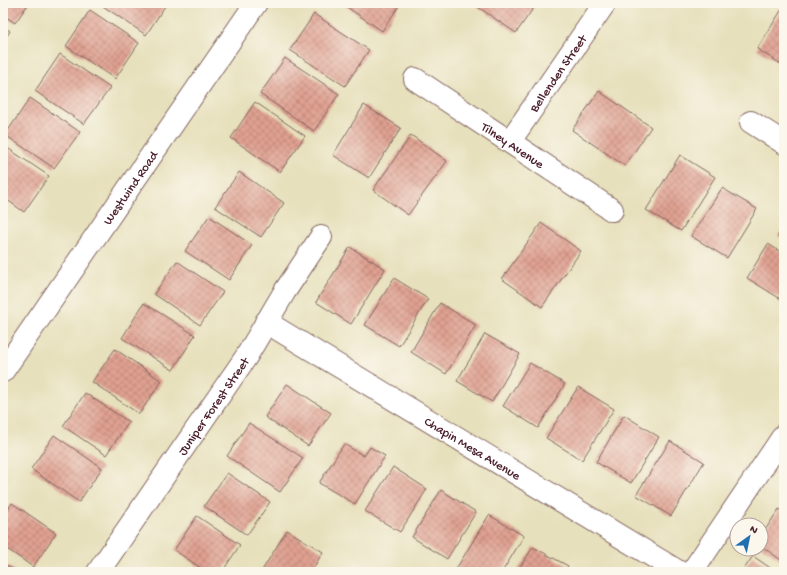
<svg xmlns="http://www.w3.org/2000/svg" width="787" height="575" font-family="'Gochi Hand',sans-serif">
<defs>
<pattern id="building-cross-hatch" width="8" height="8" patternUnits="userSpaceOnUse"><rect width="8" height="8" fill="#e0a191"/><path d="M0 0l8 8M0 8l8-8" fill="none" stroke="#b88377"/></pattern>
</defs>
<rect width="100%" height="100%" fill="#fbf7ec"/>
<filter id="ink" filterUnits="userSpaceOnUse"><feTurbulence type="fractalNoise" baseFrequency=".025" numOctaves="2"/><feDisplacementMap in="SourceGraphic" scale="8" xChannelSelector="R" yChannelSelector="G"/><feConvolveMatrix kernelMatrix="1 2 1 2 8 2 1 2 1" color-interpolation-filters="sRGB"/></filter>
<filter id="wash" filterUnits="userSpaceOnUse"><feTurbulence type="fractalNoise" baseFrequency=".012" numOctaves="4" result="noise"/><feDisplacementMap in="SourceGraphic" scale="16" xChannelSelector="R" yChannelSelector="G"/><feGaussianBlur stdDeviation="0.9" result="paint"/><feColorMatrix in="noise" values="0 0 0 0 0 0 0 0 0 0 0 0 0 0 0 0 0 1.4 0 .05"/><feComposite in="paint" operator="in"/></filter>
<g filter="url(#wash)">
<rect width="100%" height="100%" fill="#e7e0bc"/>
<g id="blocks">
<!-- building -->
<g fill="url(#building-cross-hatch)">
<path d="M 3,3 L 29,3 L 15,23 L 3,15 Z"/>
<path d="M 101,3 L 167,3 L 146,35 L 100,4 Z"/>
<path d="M 341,3 L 401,3 L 382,31 Z"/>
<path d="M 472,3 L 537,3 L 516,33 Z"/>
<path d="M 784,6 L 784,66 L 757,49 Z"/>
<path d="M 90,10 L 139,43 L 115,79 L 66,46 Z"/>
<path d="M 314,14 L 369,50 L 345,86 L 290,50 Z"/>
<path d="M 3,26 L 10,31 L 3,42 Z"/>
<path d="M 60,54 L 110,88 L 84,124 L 35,91 Z"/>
<path d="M 285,58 L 339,94 L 314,131 L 260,94 Z"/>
<path d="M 599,91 L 651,127 L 625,166 L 572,130 Z"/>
<path d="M 30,98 L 80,132 L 54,168 L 5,135 Z"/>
<path d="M 255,102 L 305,136 L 280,172 L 231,138 Z"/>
<path d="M 364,105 L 401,128 L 369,178 L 333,155 Z"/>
<path d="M 411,135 L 447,161 L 408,215 L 373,190 Z"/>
<path d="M 3,145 L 49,176 L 24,212 L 3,197 Z"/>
<path d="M 680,155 L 715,177 L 681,231 L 646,210 Z"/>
<path d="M 239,172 L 284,203 L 261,237 L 215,207 Z"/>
<path d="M 722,188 L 757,209 L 727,258 L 691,236 Z"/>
<path d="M 209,216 L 252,245 L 229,280 L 185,251 Z"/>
<path d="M 541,223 L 581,251 L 542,307 L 502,279 Z"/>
<path d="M 784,227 L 784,239 L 778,236 Z"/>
<path d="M 768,244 L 784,254 L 784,301 L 747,278 Z"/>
<path d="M 350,247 L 385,269 L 351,324 L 316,302 Z"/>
<path d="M 177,261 L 223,292 L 200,325 L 154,294 Z"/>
<path d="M 394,278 L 428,299 L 399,346 L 365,325 Z"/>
<path d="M 144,303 L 195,335 L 173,370 L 122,338 Z"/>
<path d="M 440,303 L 476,325 L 446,374 L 411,352 Z"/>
<path d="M 485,334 L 520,354 L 492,402 L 457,381 Z"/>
<path d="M 115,349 L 162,381 L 139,414 L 92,382 Z"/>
<path d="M 530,363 L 565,384 L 538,428 L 503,406 Z"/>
<path d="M 287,384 L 331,413 L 308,446 L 265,417 Z"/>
<path d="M 578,387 L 614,409 L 582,460 L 546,438 Z"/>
<path d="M 85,393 L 129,422 L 106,455 L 63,426 Z"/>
<path d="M 624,415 L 659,437 L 631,483 L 596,462 Z"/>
<path d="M 249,423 L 303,458 L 280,492 L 227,456 Z"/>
<path d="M 54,435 L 102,468 L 79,502 L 31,469 Z"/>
<path d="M 670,441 L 704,462 L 671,516 L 636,495 Z"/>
<path d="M 344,444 L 364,456 L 370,447 L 385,456 L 355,504 L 319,483 Z"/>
<path d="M 393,467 L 427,489 L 400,532 L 365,511 Z"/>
<path d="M 227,473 L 270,502 L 247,535 L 204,506 Z"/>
<path d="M 441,490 L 476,512 L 447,559 L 412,537 Z"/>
<path d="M 12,503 L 56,533 L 33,567 L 3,546 L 3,516 Z"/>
<path d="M 779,509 L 784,512 L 784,562 L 761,546 L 761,536 Z"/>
<path d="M 489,515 L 524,536 L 502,572 L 460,572 L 456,569 Z"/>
<path d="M 197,516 L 240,545 L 222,572 L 207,572 L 174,550 Z"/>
<path d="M 287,530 L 323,552 L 311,572 L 261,572 Z"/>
<path d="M 533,547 L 568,566 L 565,572 L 517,572 Z"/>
<path d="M 753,556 L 776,572 L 742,572 Z"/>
<path d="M 3,563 L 17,572 L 3,572 Z"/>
</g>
</g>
</g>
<g filter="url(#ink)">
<use href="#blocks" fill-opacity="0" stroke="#81635e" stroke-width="1"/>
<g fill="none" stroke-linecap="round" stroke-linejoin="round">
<defs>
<g id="street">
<path id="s1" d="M 415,79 L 612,210"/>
<path d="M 751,122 L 784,143"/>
<path id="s2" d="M 510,141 L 605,3"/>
<path id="s3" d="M 266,322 L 679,572"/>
<path id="s4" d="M 3,371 L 256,3"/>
<path id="s5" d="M 98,572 L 246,357 L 285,291 L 321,237"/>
<path d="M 692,572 L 784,435"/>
</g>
</defs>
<!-- street casing -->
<use href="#street" stroke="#81635e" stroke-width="24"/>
<!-- street -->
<use href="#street" stroke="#fff" stroke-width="22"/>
</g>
</g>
<g text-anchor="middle" stroke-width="3.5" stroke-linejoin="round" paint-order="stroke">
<!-- street labels -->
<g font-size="13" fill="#4a1f2b" stroke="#fbf7ec">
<text dy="5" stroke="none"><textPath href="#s2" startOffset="83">Bellenden Street</textPath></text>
<text dy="5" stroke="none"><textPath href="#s1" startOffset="118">Tilney Avenue</textPath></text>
<text dy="5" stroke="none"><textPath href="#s4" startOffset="223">Westwind Road</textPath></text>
<text dy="5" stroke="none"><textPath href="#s5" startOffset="202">Juniper Forest Street</textPath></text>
<text dy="5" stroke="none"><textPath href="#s3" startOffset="242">Chapin Mesa Avenue</textPath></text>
</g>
</g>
<!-- margin -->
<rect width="787" height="575" fill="none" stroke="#fbf7ec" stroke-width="16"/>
<!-- north arrow -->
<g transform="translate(749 537) rotate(33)"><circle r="19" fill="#fbf7ec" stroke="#b4a19f"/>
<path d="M0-3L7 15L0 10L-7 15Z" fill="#1f6fb2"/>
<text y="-6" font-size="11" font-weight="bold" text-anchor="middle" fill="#4a1f2b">N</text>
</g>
</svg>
